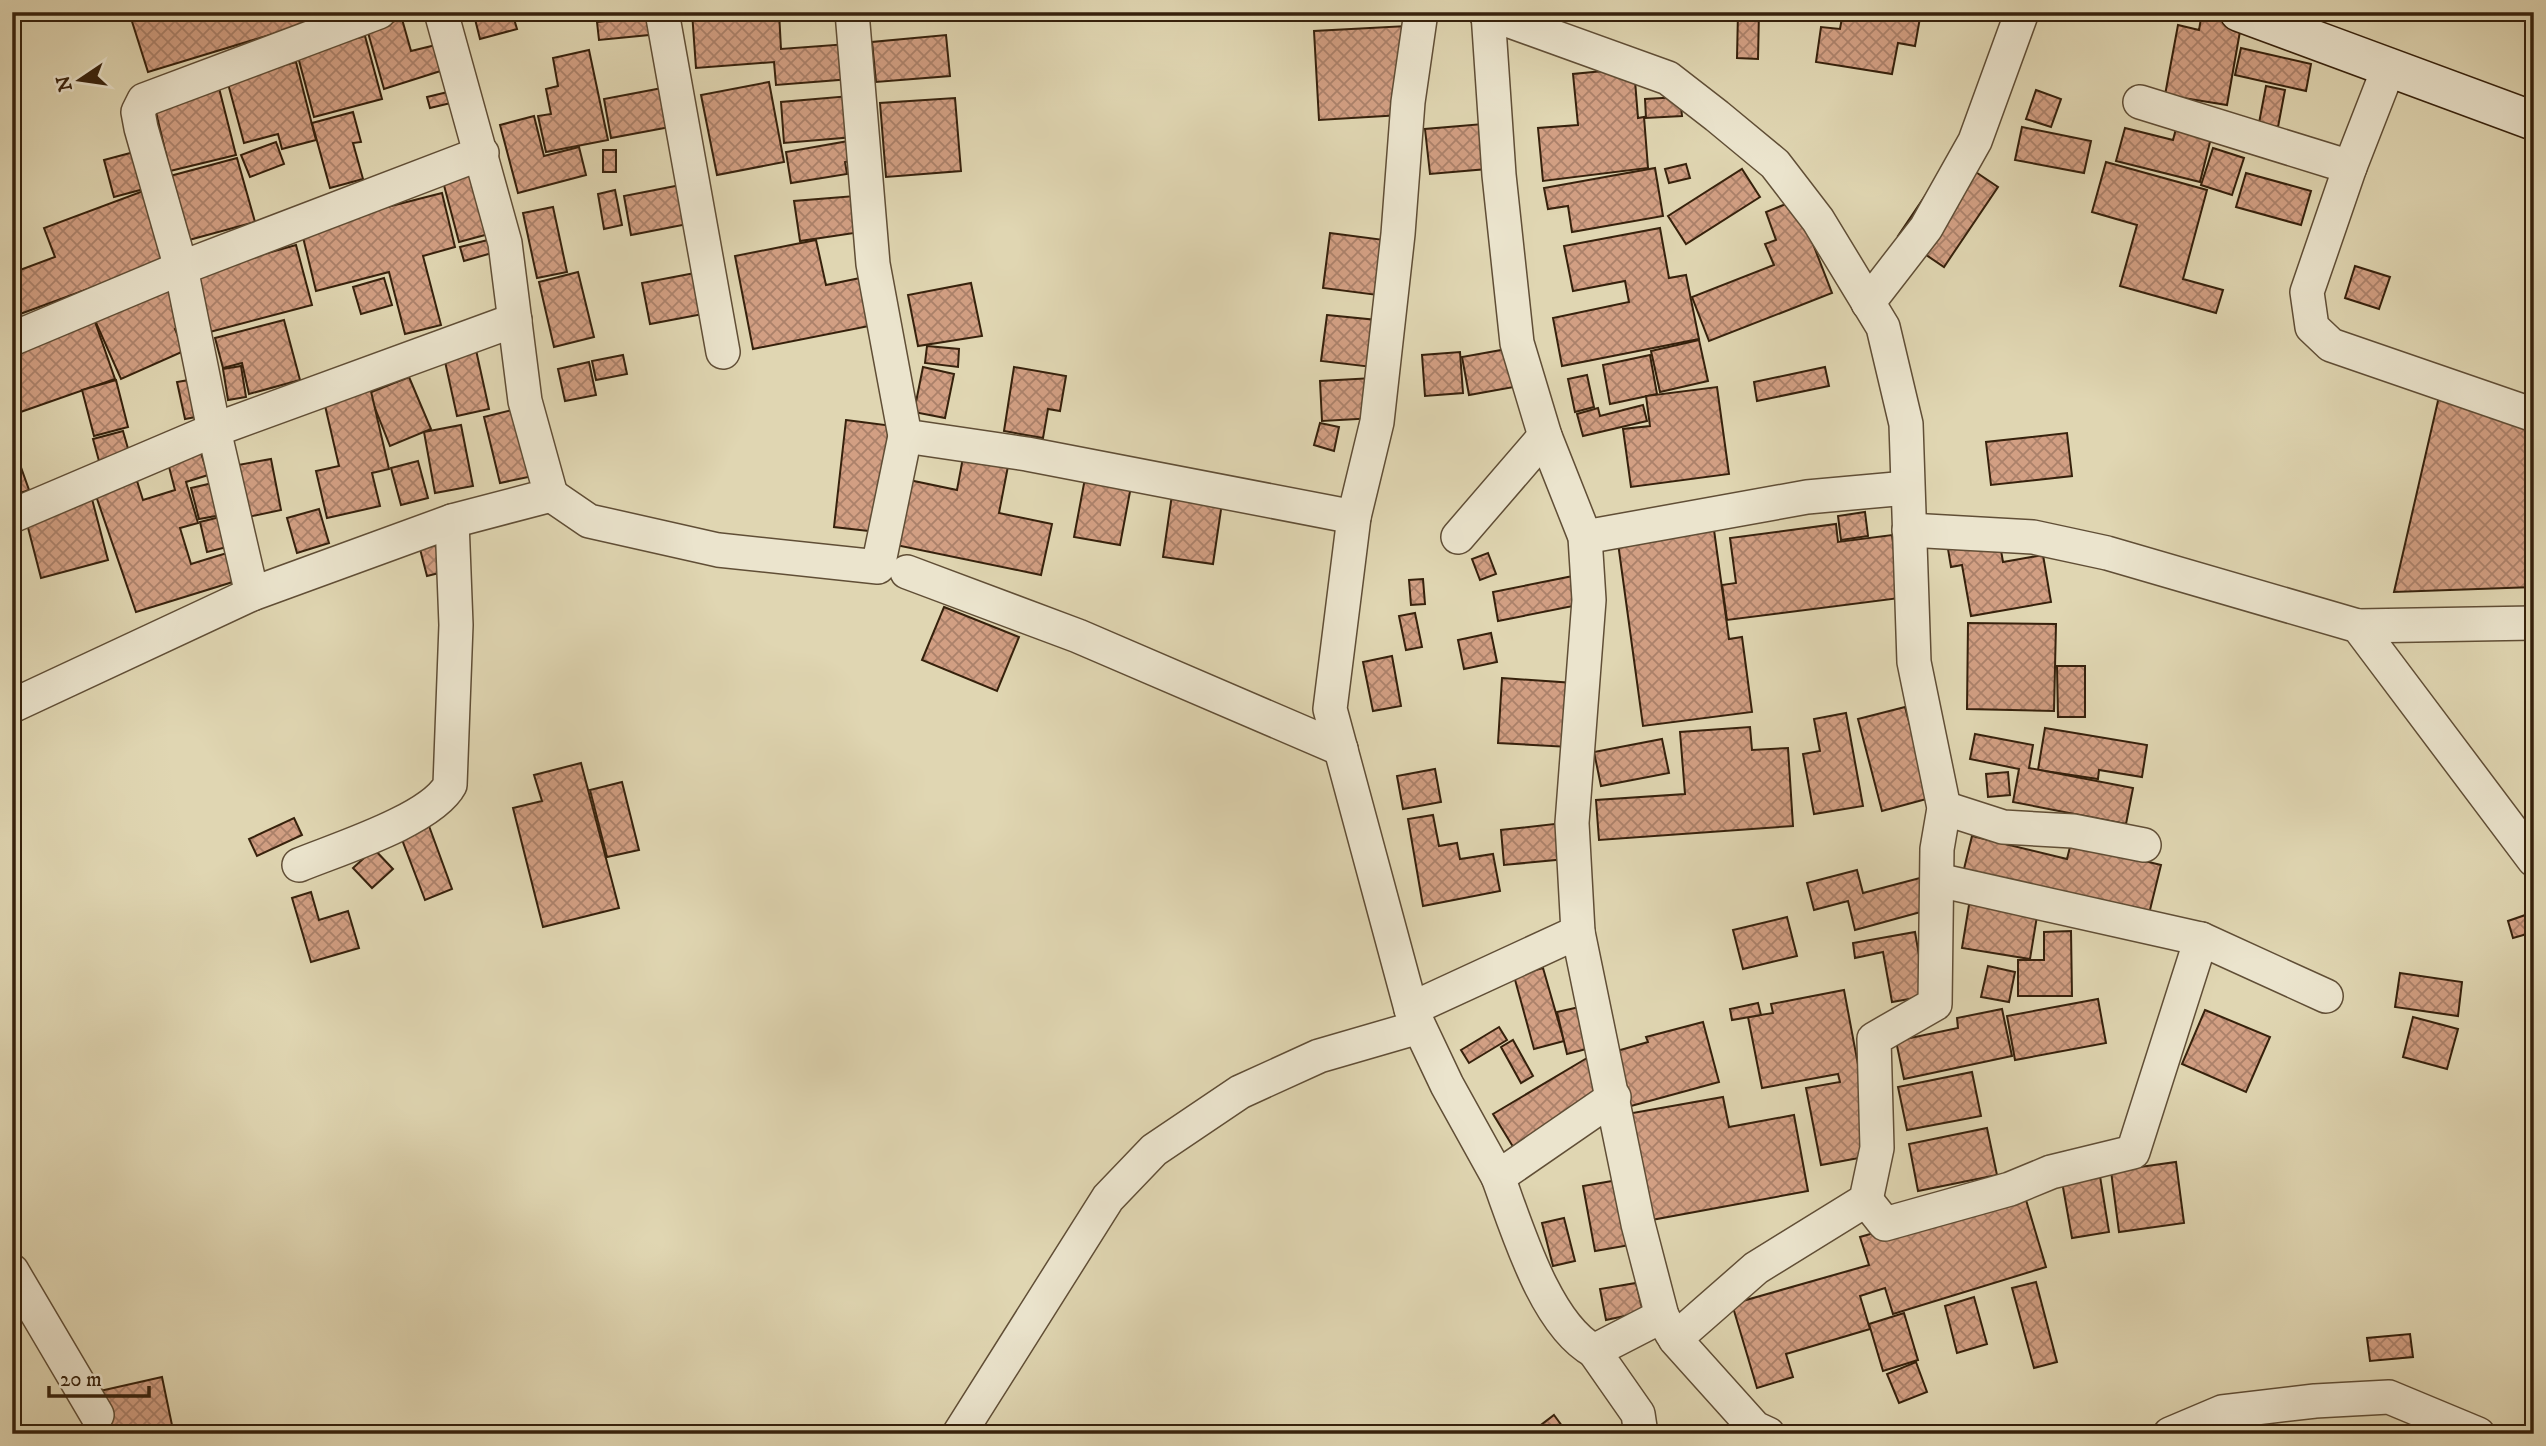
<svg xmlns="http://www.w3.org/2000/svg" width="2546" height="1446" font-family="'IM FELL DW Pica',serif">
<defs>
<pattern id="building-cross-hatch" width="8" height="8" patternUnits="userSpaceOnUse" patternTransform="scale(1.75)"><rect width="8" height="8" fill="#d29f83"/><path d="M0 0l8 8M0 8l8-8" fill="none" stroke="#ab816a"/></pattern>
</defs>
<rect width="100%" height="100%" fill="#e0d6b2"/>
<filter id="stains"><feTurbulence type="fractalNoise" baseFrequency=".00286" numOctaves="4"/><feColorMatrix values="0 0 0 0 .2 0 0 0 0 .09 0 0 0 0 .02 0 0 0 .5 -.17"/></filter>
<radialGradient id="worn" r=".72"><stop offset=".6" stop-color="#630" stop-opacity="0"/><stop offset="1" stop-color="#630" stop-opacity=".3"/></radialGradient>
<!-- building -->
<g fill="url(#building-cross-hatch)" stroke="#36210c" stroke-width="2">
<path d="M 129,12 L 320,12 L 322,19 L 148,72 Z"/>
<path d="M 487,12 L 512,12 L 517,29 L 480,39 L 474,15 Z"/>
<path d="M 692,12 L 779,12 L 781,49 L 848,44 L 851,79 L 776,85 L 774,62 L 696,68 Z"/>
<path d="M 1738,12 L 1759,12 L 1758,59 L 1737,58 Z"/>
<path d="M 1843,12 L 1921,12 L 1915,46 L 1898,43 L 1892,74 L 1816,62 L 1821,27 L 1840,29 Z"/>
<path d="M 2202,13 L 2242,20 L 2227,105 L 2165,95 L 2178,25 L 2199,30 Z"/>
<path d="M 658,16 L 659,34 L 599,40 L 597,22 Z"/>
<path d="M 402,19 L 411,51 L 444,43 L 450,68 L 384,89 L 367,29 Z"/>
<path d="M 1407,26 L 1401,115 L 1319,120 L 1314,31 Z"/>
<path d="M 946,35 L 950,76 L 876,82 L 872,42 Z"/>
<path d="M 365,36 L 382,99 L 314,117 L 297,53 Z"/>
<path d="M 2241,48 L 2311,64 L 2306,91 L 2235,75 Z"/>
<path d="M 589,50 L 608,140 L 546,152 L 538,116 L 551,114 L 546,89 L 558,86 L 553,58 Z"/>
<path d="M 296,62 L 316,140 L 282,149 L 278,134 L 244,143 L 227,80 Z"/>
<path d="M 1634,68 L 1638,118 L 1644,117 L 1648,168 L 1543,181 L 1538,128 L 1578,125 L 1573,74 Z"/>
<path d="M 769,82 L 784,162 L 717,175 L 701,95 Z"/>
<path d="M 678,85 L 686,124 L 611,138 L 604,99 Z"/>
<path d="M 2266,86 L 2285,90 L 2278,127 L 2259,123 Z"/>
<path d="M 219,88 L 236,155 L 170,171 L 154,104 Z"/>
<path d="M 456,90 L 459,101 L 430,108 L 427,97 Z"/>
<path d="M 2036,90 L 2061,99 L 2051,127 L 2026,119 Z"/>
<path d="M 850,96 L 854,137 L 784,143 L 781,102 Z"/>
<path d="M 1680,97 L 1682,116 L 1646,118 L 1645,99 Z"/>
<path d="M 955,98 L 961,171 L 886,177 L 880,103 Z"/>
<path d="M 353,112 L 361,142 L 353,143 L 363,179 L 330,188 L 312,123 Z"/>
<path d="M 534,116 L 544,156 L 579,147 L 586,175 L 518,193 L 500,125 Z"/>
<path d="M 1483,124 L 1487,169 L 1430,174 L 1425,129 Z"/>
<path d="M 2177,125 L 2212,134 L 2200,182 L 2116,161 L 2125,128 L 2173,140 Z"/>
<path d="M 2022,127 L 2091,141 L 2084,173 L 2015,160 Z"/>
<path d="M 854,140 L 857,160 L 845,162 L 847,174 L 791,183 L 786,152 Z"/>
<path d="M 276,142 L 284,164 L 250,177 L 241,155 Z"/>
<path d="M 2213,148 L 2244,158 L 2232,195 L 2201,185 Z"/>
<rect x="603" y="150" width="13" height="22"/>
<path d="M 134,152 L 144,189 L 114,197 L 104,160 Z"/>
<path d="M 1952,156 L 1998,187 L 1944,267 L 1898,236 Z"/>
<path d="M 237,158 L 255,222 L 189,240 L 170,176 Z"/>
<path d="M 2106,162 L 2207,190 L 2183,279 L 2223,290 L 2216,313 L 2120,286 L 2137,225 L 2092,212 Z"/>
<path d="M 482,164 L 500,231 L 459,242 L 441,174 Z"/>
<path d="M 1686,164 L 1690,178 L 1669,183 L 1665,169 Z"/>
<path d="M 1655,168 L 1663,216 L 1572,232 L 1568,206 L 1548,209 L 1544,188 Z"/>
<path d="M 1742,169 L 1760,197 L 1686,244 L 1668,216 Z"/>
<path d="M 2246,173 L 2311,191 L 2301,225 L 2236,207 Z"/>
<path d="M 696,182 L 703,221 L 631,235 L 624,196 Z"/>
<path d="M 146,190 L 172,258 L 12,317 L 12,273 L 55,257 L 44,228 Z"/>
<path d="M 615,190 L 622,225 L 604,229 L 598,194 Z"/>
<path d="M 442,193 L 455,247 L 423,256 L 441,325 L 405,334 L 389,272 L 316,291 L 301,229 Z"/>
<path d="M 855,196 L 861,232 L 800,241 L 794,201 Z"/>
<path d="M 1796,200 L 1832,293 L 1709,341 L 1692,297 L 1774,265 L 1765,244 L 1776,240 L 1766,212 Z"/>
<path d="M 553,207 L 567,272 L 537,278 L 523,213 Z"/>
<path d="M 1660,228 L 1669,278 L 1686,275 L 1699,339 L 1562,366 L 1553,318 L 1629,302 L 1625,281 L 1573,291 L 1564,246 Z"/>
<path d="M 1330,233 L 1392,241 L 1385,296 L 1323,288 Z"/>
<path d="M 488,240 L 492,253 L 464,261 L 460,247 Z"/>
<path d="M 816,240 L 826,285 L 865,277 L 874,325 L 753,349 L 735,256 Z"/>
<path d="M 296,245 L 312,305 L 206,333 L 189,269 L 262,249 L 264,254 Z"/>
<path d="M 2355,266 L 2390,277 L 2379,309 L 2345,298 Z"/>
<path d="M 716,269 L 724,310 L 650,324 L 642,283 Z"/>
<path d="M 578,272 L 594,337 L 554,347 L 539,282 Z"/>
<path d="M 384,278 L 392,305 L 361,314 L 353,287 Z"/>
<path d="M 166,283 L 184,325 L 175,329 L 184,351 L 121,379 L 93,316 Z"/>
<path d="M 971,283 L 982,336 L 918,346 L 908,295 Z"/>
<path d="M 1327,315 L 1377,320 L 1372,367 L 1321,361 Z"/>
<path d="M 94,319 L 115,379 L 12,415 L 12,347 Z"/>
<path d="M 284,320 L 300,380 L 249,394 L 242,363 L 223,368 L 215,338 Z"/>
<path d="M 1699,340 L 1708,381 L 1660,392 L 1651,351 Z"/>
<path d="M 927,346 L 959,349 L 958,367 L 925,363 Z"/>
<path d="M 1518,347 L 1525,385 L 1469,395 L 1462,357 Z"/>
<path d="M 476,350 L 489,409 L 457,416 L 444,357 Z"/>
<path d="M 1460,352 L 1463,393 L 1425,396 L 1422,355 Z"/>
<path d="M 623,355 L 627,374 L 596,380 L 592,361 Z"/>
<path d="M 1650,355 L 1657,394 L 1610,404 L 1603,365 Z"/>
<path d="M 589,362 L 596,395 L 565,401 L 558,369 Z"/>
<path d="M 241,366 L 246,397 L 228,400 L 223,369 Z"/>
<path d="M 923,367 L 954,374 L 945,418 L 914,412 Z"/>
<path d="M 1014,367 L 1066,376 L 1060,411 L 1048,409 L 1043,438 L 1004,431 Z"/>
<path d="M 1825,367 L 1829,386 L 1757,401 L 1754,382 Z"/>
<path d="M 1587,375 L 1594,407 L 1575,412 L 1568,379 Z"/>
<path d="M 409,377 L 431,429 L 390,446 L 369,393 Z"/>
<path d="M 1373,378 L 1375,418 L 1322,421 L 1320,381 Z"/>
<path d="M 116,380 L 128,427 L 94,436 L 82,390 Z"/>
<path d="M 189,380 L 196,417 L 185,419 L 177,382 Z"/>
<path d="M 370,387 L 389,469 L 372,473 L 380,506 L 327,518 L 316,471 L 339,466 L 323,397 Z"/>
<path d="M 1717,387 L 1729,474 L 1631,487 L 1623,429 L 1650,426 L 1646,396 Z"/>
<path d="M 2440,392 L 2534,423 L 2534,587 L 2394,592 Z"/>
<path d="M 1643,405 L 1647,421 L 1583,436 L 1577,414 L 1598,408 L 1600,416 Z"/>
<path d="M 516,409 L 533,476 L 500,483 L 484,417 Z"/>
<path d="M 846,420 L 893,426 L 877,532 L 834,527 Z"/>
<path d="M 1320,423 L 1339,427 L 1334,451 L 1314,445 Z"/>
<path d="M 461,425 L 473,486 L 435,493 L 424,432 Z"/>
<path d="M 123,431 L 129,452 L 99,461 L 93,439 Z"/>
<path d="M 2067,433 L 2072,476 L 1991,485 L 1986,442 Z"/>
<path d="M 12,442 L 29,490 L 12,496 Z"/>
<path d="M 964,452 L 1009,461 L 999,513 L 1052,524 L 1041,575 L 896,545 L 909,480 L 957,490 Z"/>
<path d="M 201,453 L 208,475 L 186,482 L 198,523 L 180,528 L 191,564 L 227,553 L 236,581 L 136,612 L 95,493 L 137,481 L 143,500 L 175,490 L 168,463 Z"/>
<path d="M 271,459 L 281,510 L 248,517 L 238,465 Z"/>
<path d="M 418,461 L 428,498 L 401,505 L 391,468 Z"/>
<path d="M 1086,473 L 1132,481 L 1120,545 L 1074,537 Z"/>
<path d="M 217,482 L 227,514 L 199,519 L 191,488 Z"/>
<path d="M 1173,488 L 1223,496 L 1213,564 L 1163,557 Z"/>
<path d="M 92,499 L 108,560 L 41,578 L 25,516 Z"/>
<path d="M 319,509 L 329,543 L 297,553 L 287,518 Z"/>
<path d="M 1865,512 L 1868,536 L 1841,540 L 1838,516 Z"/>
<path d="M 224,516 L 231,546 L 207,552 L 200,522 Z"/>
<path d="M 1836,524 L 1838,542 L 1892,535 L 1900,598 L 1727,620 L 1722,585 L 1736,583 L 1730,538 Z"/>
<path d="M 1714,530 L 1729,639 L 1742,637 L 1752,712 L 1643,726 L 1618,543 Z"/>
<path d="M 1999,539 L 2003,562 L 2043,555 L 2051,602 L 1971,616 L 1962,565 L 1951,567 L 1948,549 Z"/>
<path d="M 445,543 L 451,570 L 427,576 L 420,549 Z"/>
<path d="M 1488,553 L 1496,574 L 1480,580 L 1472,559 Z"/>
<path d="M 1573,576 L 1578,605 L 1498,621 L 1493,592 Z"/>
<path d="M 1423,579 L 1425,604 L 1411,605 L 1409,580 Z"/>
<path d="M 944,607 L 1019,637 L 997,691 L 922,660 Z"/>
<path d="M 1415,613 L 1422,647 L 1406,650 L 1399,616 Z"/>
<path d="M 1968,623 L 2056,624 L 2054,711 L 1967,709 Z"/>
<path d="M 1491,633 L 1497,662 L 1464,669 L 1458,640 Z"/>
<path d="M 1392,656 L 1401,706 L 1373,711 L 1363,662 Z"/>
<path d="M 2057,666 L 2085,666 L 2085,717 L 2058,717 Z"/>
<path d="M 1502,678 L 1574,683 L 1569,747 L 1498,743 Z"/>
<path d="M 1905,707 L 1930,798 L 1882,811 L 1858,719 Z"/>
<path d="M 1846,713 L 1863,806 L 1814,814 L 1803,754 L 1820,751 L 1814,719 Z"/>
<path d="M 1750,727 L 1752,750 L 1788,748 L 1793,826 L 1599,840 L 1596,800 L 1685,794 L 1680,732 Z"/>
<path d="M 2045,728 L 2147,745 L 2142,777 L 2099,770 L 2098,779 L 2038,770 Z"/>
<path d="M 1975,734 L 2033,745 L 2029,768 L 2133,788 L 2126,824 L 2013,802 L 2019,769 L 1970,759 Z"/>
<path d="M 1662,739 L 1669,773 L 1601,786 L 1594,752 Z"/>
<path d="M 581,763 L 619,908 L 543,927 L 513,808 L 542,801 L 534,775 Z"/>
<path d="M 1435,769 L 1441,802 L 1403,809 L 1397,776 Z"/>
<path d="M 2008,772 L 2010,795 L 1988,797 L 1986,774 Z"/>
<path d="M 622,782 L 639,850 L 607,857 L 590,790 Z"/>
<path d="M 1433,815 L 1439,846 L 1457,843 L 1460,859 L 1493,854 L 1500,891 L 1423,906 L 1408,819 Z"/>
<path d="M 294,818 L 302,835 L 257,856 L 249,839 Z"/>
<path d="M 1563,823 L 1566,859 L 1504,865 L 1501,830 Z"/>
<path d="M 429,826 L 452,889 L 425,900 L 401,837 Z"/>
<path d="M 1972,836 L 2067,859 L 2071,843 L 2161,865 L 2148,918 L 1963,873 Z"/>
<path d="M 374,849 L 393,869 L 372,888 L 353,868 Z"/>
<path d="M 1857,870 L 1863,893 L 1920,878 L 1928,910 L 1855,930 L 1848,901 L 1814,910 L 1807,883 Z"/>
<path d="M 311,892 L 319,920 L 348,911 L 359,948 L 311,962 L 292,898 Z"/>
<path d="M 1970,899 L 2038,910 L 2030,959 L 1962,948 Z"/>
<path d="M 2534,912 L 2534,932 L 2513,938 L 2508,921 Z"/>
<path d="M 1787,917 L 1797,956 L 1743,969 L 1733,930 Z"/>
<path d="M 2071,931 L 2072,996 L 2018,996 L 2018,960 L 2044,960 L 2044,932 Z"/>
<path d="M 1915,932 L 1926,996 L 1892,1002 L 1883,952 L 1855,958 L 1853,943 Z"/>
<path d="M 1988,966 L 2015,972 L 2009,1002 L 1981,997 Z"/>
<path d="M 1543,968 L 1564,1041 L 1534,1049 L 1514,976 Z"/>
<path d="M 2400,973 L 2462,982 L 2458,1016 L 2395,1007 Z"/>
<path d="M 1844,990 L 1875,1155 L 1821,1165 L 1806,1088 L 1840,1082 L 1838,1074 L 1762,1088 L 1748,1017 L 1773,1013 L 1771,1004 Z"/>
<path d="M 2098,999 L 2106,1043 L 2015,1060 L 2007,1016 Z"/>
<path d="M 1758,1003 L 1761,1015 L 1732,1020 L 1730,1009 Z"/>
<path d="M 1584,1006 L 1594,1047 L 1567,1054 L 1557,1012 Z"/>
<path d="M 2002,1009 L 2012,1056 L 1904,1079 L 1896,1041 L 1958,1028 L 1957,1018 Z"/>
<path d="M 2205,1010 L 2270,1037 L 2246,1092 L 2182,1064 Z"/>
<path d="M 2413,1017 L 2458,1029 L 2447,1069 L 2403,1057 Z"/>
<path d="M 1703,1022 L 1719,1082 L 1631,1106 L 1617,1051 L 1648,1042 L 1646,1037 Z"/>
<path d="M 1499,1027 L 1507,1040 L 1469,1063 L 1461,1050 Z"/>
<path d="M 1513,1040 L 1533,1076 L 1521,1083 L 1501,1047 Z"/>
<path d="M 1587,1058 L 1609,1094 L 1515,1150 L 1493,1114 Z"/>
<path d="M 1972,1072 L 1981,1116 L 1907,1130 L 1898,1087 Z"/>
<path d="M 1723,1097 L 1729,1127 L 1794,1115 L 1808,1191 L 1646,1221 L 1627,1114 Z"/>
<path d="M 1987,1128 L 1997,1175 L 1918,1191 L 1909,1144 Z"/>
<path d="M 2176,1162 L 2184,1223 L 2119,1232 L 2111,1171 Z"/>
<path d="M 2099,1170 L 2109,1232 L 2072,1238 L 2061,1176 Z"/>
<path d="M 1618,1180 L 1630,1245 L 1595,1251 L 1583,1186 Z"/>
<path d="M 2023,1190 L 2046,1267 L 1893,1314 L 1885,1288 L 1860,1296 L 1870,1329 L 1786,1354 L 1793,1377 L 1757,1388 L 1732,1304 L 1869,1265 L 1860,1237 Z"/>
<path d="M 1564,1218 L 1575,1261 L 1553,1266 L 1542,1223 Z"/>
<path d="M 2036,1282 L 2057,1362 L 2034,1368 L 2012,1288 Z"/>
<path d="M 1636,1283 L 1643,1312 L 1606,1320 L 1600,1289 Z"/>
<path d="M 1974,1297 L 1987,1344 L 1957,1353 L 1945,1306 Z"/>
<path d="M 1904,1313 L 1918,1360 L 1883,1371 L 1869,1324 Z"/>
<path d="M 2410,1334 L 2413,1357 L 2370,1361 L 2367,1338 Z"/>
<path d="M 1916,1362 L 1927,1392 L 1899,1403 L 1887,1374 Z"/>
<path d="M 162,1377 L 173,1430 L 154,1434 L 99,1434 L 91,1393 Z"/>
<path d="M 1554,1415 L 1568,1434 L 1529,1434 Z"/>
</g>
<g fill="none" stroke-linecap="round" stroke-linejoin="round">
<defs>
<g id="minor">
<path d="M 662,12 L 723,352"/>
<path d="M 852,12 L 873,264 L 905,436 L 1027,454 L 1354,517"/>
<path d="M 1421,12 L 1408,102 L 1398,234 L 1377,422 L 1354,517 L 1330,709 L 1411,1009 L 1447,1085 L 1498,1177 L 1614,1097"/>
<path d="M 1485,12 L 1668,78 L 1717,116 L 1775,164 L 1818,220 L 1883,327 L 1906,424 L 1914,662 L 1944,808 L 1937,849 L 1935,1004 L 1874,1039 L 1877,1148 L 1866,1200 L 1756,1268 L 1675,1339 L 1755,1428 L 1768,1434"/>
<path d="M 2389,67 L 2350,167 L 2307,292 L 2312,327 L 2331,345 L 2534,415"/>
<path d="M 2140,102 L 2350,167"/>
<path d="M 1868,303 L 1926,228 L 1975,141 L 2022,12"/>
<path d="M 12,339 L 181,268 L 141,128 L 138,112 L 144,100 L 379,12"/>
<path d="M 551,495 L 589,521 L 718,550 L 878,567 L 905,436"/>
<path d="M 12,516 L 214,430 L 515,320"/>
<path d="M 1909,530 L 2033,537 L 2107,553 L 2358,626 L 2534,860"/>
<path d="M 1458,537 L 1545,436"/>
<path d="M 1585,537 L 1807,497 L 1907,488"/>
<path d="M 907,572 L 1078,636 L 1341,749"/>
<path d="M 252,594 L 214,430 L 181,268 L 482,153"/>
<path d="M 2358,626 L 2534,623"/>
<path d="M 12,706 L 252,594 L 452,521 L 551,495 L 525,401 L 505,243 L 441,12"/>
<path d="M 1944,808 L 2003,827 L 2073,831 L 2144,845"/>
<path d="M 299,865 C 338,849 431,820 450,785 L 456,625 L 452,521"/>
<path d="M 1938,880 L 2201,939 L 2326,996"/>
<path d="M 1578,932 L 1638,1224 L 1662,1316"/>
<path d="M 1411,1009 L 1578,932 L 1572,823 L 1589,600 L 1585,537 L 1545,436 L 1517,343 L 1499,175 L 1488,13"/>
<path d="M 1498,1177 C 1517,1228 1545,1324 1594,1351"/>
<path d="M 1866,1200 L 1885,1224 L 2010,1189 L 2051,1172 L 2133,1152 L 2201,939"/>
<path d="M 12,1271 L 97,1415"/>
<path d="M 959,1434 L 1108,1198 L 1154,1150 L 1240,1092 L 1319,1056 L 1419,1027"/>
<path d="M 1641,1434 L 1638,1414 L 1594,1351 L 1662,1316 L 1672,1334"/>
<path d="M 2170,1434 L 2222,1412 L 2315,1401 L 2389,1397 L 2478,1434"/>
</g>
<path id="secondary" d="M 2239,12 L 2534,121"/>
</defs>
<!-- minor casing -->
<use href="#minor" stroke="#604e36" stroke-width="36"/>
<!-- secondary casing -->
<use href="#secondary" stroke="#36210c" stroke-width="41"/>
<!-- minor -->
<use href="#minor" stroke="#ebe4cd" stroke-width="33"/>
<!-- secondary -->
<use href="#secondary" stroke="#ebe4cd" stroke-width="38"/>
</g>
<!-- margin -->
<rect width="2546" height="1446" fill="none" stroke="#e0d6b2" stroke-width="42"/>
<rect x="14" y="14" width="2518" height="1418" fill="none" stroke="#36210c" stroke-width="3.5"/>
<rect x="21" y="21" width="2504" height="1404" fill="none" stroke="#36210c" stroke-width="2"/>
<!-- north arrow -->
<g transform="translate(80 80) rotate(257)" stroke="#ebe4cd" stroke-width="5" paint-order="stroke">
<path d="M0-5L12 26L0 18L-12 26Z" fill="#36210c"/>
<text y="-10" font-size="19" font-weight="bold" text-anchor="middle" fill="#36210c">N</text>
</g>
<!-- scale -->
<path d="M49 1386v10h100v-10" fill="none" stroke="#36210c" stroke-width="3.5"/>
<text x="60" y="1386" font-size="21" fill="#36210c" stroke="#ebe4cd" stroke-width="5" paint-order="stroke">20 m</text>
<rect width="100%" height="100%" filter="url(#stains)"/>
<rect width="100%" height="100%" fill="url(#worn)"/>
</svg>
